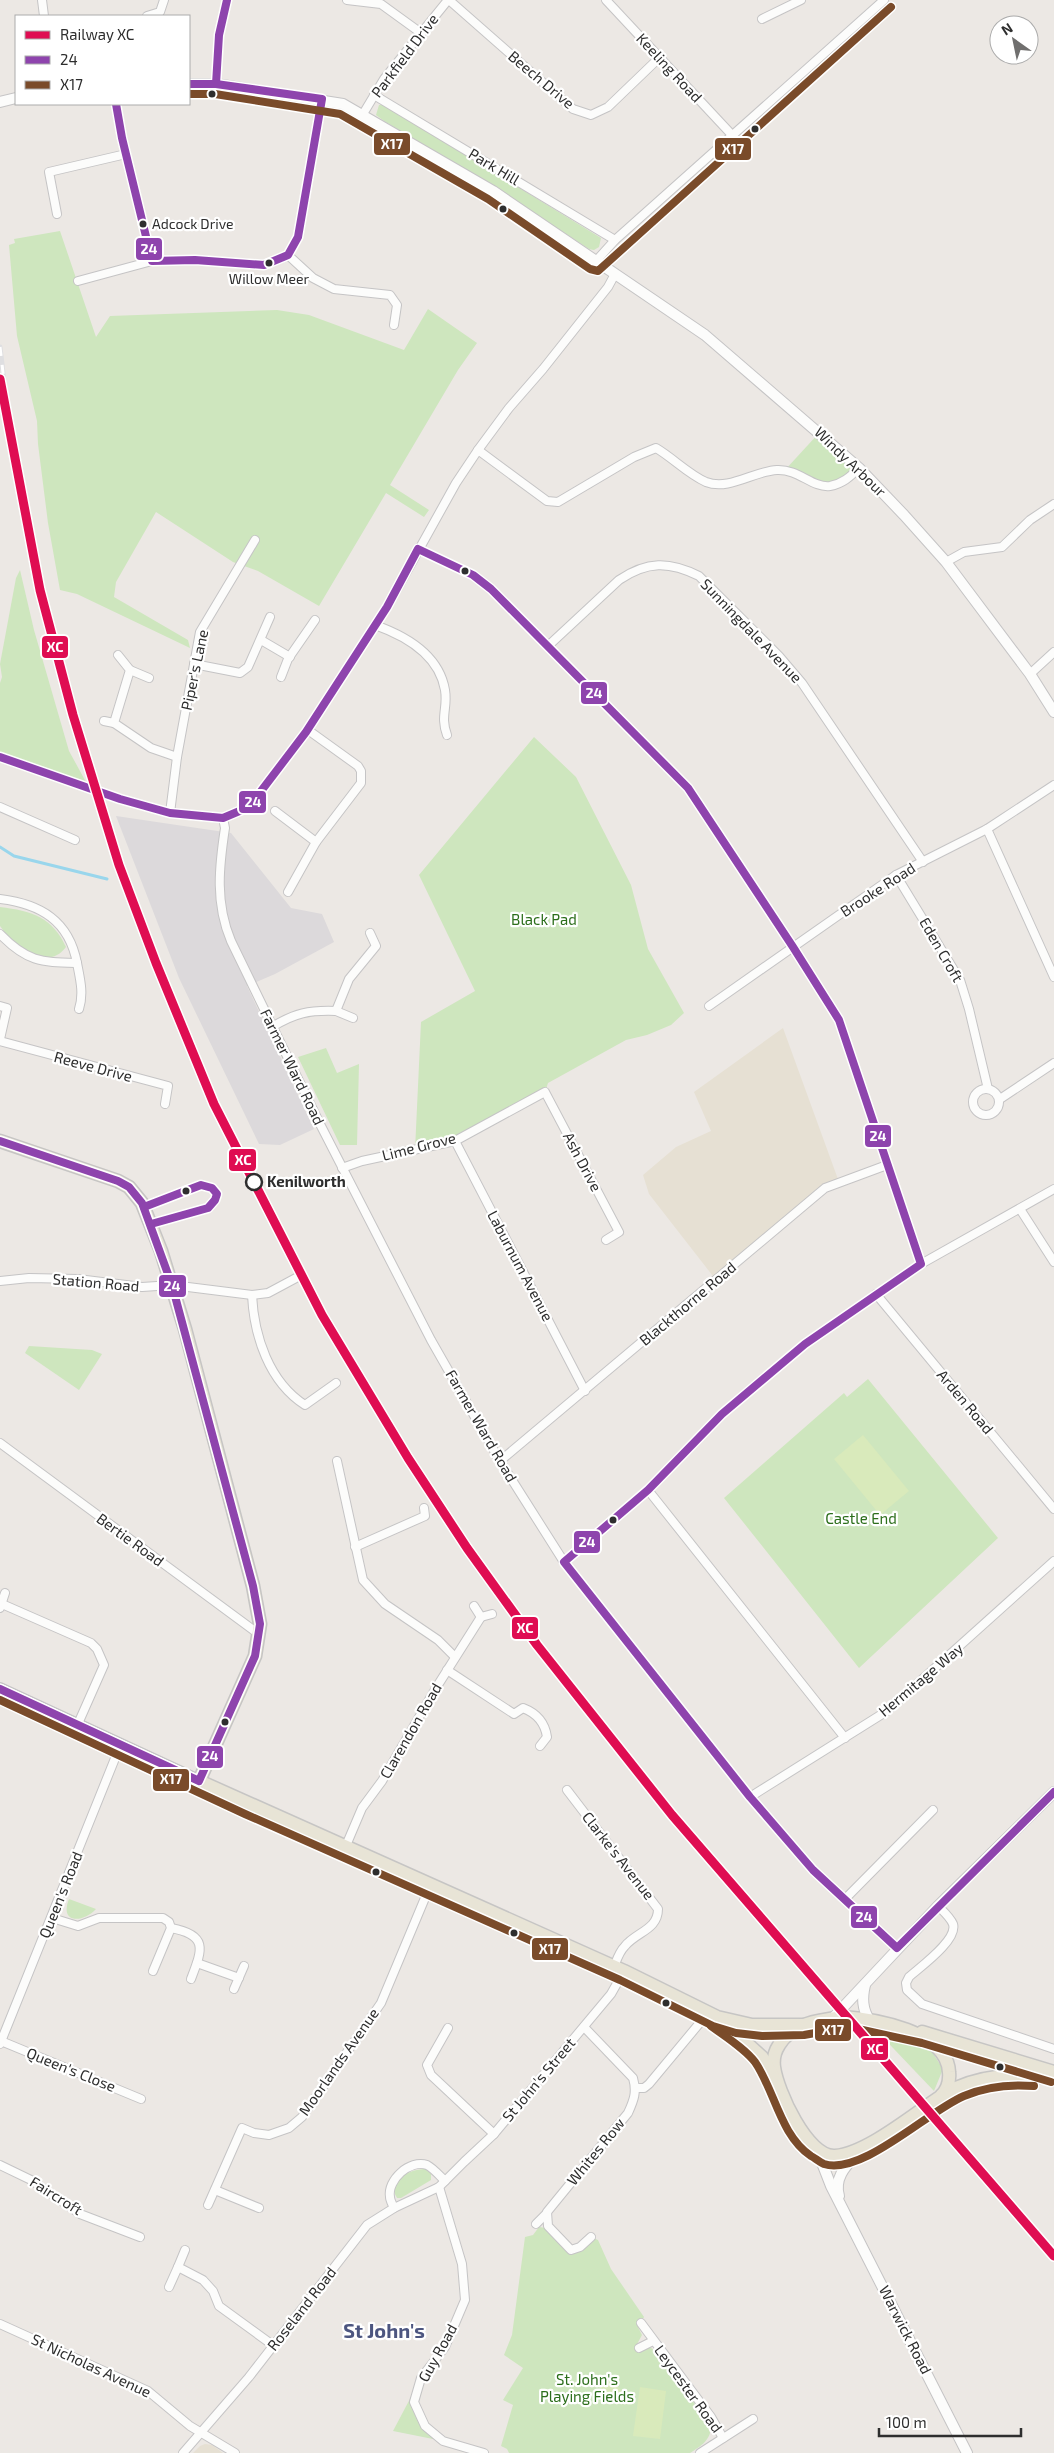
<svg xmlns="http://www.w3.org/2000/svg" width="1054" height="2453" font-family="'Exo 2',sans-serif">
<rect width="100%" height="100%" fill="#ece8e4"/>
<!-- industrial -->
<path fill="#dcd9db" d="M 116,816 L 231,833 L 291,908 L 322,914 L 334,942 L 275,974 L 247,986 L 314,1129 L 280,1145 L 259,1144 L 179,978 Z"/>
<!-- education -->
<g fill="#e6e0d3">
<path d="M 783,1028 L 839,1182 L 825,1188 L 716,1280 L 649,1194 L 643,1175 L 676,1147 L 711,1131 L 694,1092 Z"/>
<path d="M 205,2444 L 212,2445 L 223,2453 L 193,2453 L 200,2446 Z"/>
</g>
<!-- green -->
<g fill="#cee6be">
<path d="M 379,105 L 384,105 L 601,238 L 599,247 L 594,250 L 589,249 L 494,187 L 384,121 L 376,115 Z"/>
<path d="M 60,231 L 96,337 L 110,316 L 277,310 L 309,315 L 404,350 L 428,309 L 477,343 L 458,370 L 390,485 L 429,510 L 424,517 L 386,493 L 319,606 L 258,571 L 233,562 L 156,512 L 116,582 L 114,597 L 188,640 L 190,648 L 77,594 L 60,590 L 48,523 L 38,444 L 37,421 L 17,336 L 9,245 L 15,243 L 14,239 Z"/>
<path d="M 819,433 L 859,468 L 828,486 L 785,470 Z"/>
<path d="M 20,570 L 34,630 L 69,751 L 86,782 L 0,752 L 0,683 L 2,677 L 0,664 L 16,578 Z"/>
<path d="M 534,737 L 576,777 L 631,885 L 648,949 L 684,1013 L 671,1025 L 647,1035 L 626,1040 L 548,1083 L 545,1092 L 455,1141 L 415,1150 L 421,1022 L 475,991 L 419,875 Z"/>
<path d="M 0,907 C 32,911 52,917 66,947 C 47,973 13,945 0,926 Z"/>
<path d="M 326,1048 L 337,1073 L 359,1064 L 357,1145 L 340,1145 L 298,1057 Z"/>
<path d="M 29,1346 L 92,1350 L 102,1354 L 79,1390 L 25,1353 Z"/>
<path d="M 868,1379 L 998,1538 L 859,1668 L 724,1498 L 844,1393 L 847,1397 Z"/>
<path d="M 69,1899 L 96,1909 C 83,1923 59,1924 69,1899 Z"/>
<path d="M 874,2028 L 914,2040 L 929,2047 L 943,2069 L 934,2091 Z"/>
<path d="M 426,2169 L 431,2174 L 431,2180 L 401,2198 L 397,2198 C 385,2179 411,2169 426,2169 Z"/>
<path d="M 539,2227 L 546,2228 L 570,2253 L 591,2237 L 598,2240 L 611,2269 L 644,2317 L 638,2327 L 642,2335 L 636,2346 L 651,2348 L 657,2352 L 711,2426 C 711,2440 701,2446 690,2453 L 509,2453 L 507,2449 L 501,2446 L 513,2405 L 503,2400 L 523,2368 L 504,2355 L 512,2335 L 525,2237 L 533,2235 Z"/>
<path d="M 421,2378 L 414,2402 L 425,2426 L 443,2441 L 393,2431 Z"/>
</g>
<!-- pitch -->
<g fill="#d9eabb">
<path d="M 863,1435 L 909,1491 L 880,1515 L 834,1459 Z"/>
<path d="M 611,2377 L 624,2395 L 612,2404 L 599,2386 Z"/>
<path d="M 640,2387 L 666,2391 L 660,2439 L 633,2436 Z"/>
</g>
<g fill="none" stroke-linecap="round" stroke-linejoin="round">
<!-- stream -->
<path stroke="#99d6ec" stroke-width="3" d="M 0,847 L 14,856 L 107,879"/>
<defs>
<g id="minor">
<path d="M 42,0 L 44,16"/>
<path d="M 347,0 L 381,4 L 421,33"/>
<path d="M 449,0 L 573,109 L 591,115 L 608,107 L 659,58"/>
<path d="M 606,0 L 732,135"/>
<path d="M 147,16 L 160,12 L 164,0"/>
<path d="M 762,19 L 801,0"/>
<path d="M 216,84 L 219,35 L 227,0"/>
<path d="M 374,95 L 615,240"/>
<path d="M 116,104 L 122,138 L 152,261"/>
<path d="M 363,114 L 384,79 L 448,0"/>
<path d="M 57,214 L 49,172 L 126,154"/>
<path d="M 288,255 L 313,278 L 334,289 L 390,295 L 397,305 L 394,325"/>
<path d="M 596,261 L 615,240 L 884,0"/>
<path d="M 78,281 L 152,261 L 195,260 L 264,265 L 288,255 L 298,237 L 322,99"/>
<path d="M 478,450 L 547,501 L 558,502 L 634,457 L 656,448 C 673,458 688,474 706,482 C 729,491 754,471 777,470 C 799,469 812,488 830,486 C 842,484 850,477 859,468"/>
<path d="M 418,549 L 473,575 L 491,589 L 688,788 L 793,947 L 839,1020 L 921,1264"/>
<path d="M 946,562 L 964,552 L 1002,547 L 1030,520 L 1054,504"/>
<path d="M 375,625 C 406,636 439,655 445,690 C 448,708 440,716 447,735"/>
<path d="M 261,640 L 290,657"/>
<path d="M 548,646 L 619,580 C 647,561 669,561 699,576 L 779,656 L 802,683 L 923,862"/>
<path d="M 118,655 L 130,670 L 114,723 L 151,748 L 177,757"/>
<path d="M 194,664 L 240,673 L 248,667 L 270,617"/>
<path d="M 130,670 L 149,678"/>
<path d="M 1030,674 L 1054,652"/>
<path d="M 281,677 L 288,659 L 315,620"/>
<path d="M 104,721 L 114,723"/>
<path d="M 0,757 L 120,799 L 170,813 L 223,818 L 249,807 L 306,732 L 387,607 L 456,483 L 478,450 L 509,408 L 543,369 L 608,287 L 615,274"/>
<path d="M 0,807 L 75,840"/>
<path d="M 275,811 L 316,842"/>
<path d="M 170,813 L 177,757 L 200,632 L 255,540"/>
<path d="M 223,818 L 225,828 C 219,867 215,903 231,941 L 321,1126 L 431,1340 L 500,1461 L 564,1562 L 750,1797 L 813,1870 L 897,1948"/>
<path d="M 987,829 L 1054,977"/>
<path d="M 896,875 L 960,980 L 969,1009 L 988,1089"/>
<path d="M 288,892 L 316,842 L 361,783 L 361,771 L 358,766 L 308,730"/>
<path d="M 0,899 C 41,904 69,921 77,963 C 80,979 84,993 79,1009"/>
<path d="M 0,934 C 27,962 41,962 77,963"/>
<path d="M 0,1006 L 7,1008 L 0,1039"/>
<path d="M 709,1006 L 896,875 L 987,829 L 1054,785"/>
<path d="M 336,1011 L 353,1018"/>
<path d="M 272,1027 C 295,1013 309,1010 336,1011 L 349,979 L 376,946 L 370,933"/>
<path d="M 0,1041 L 168,1086 L 165,1104"/>
<circle cx="986" cy="1102" r="13"/>
<path d="M 1000,1099 L 1054,1063"/>
<path d="M 455,1141 L 585,1391"/>
<path d="M 342,1168 L 362,1161 L 455,1141 L 545,1092 L 619,1232 L 606,1240"/>
<path d="M 1020,1209 L 1054,1262"/>
<path d="M 0,1281 L 29,1278 L 78,1279 L 142,1287 L 172,1285 L 252,1295 L 268,1293 L 296,1278"/>
<path d="M 876,1294 L 1054,1509"/>
<path d="M 252,1295 C 254,1336 269,1382 305,1405 L 336,1383"/>
<path d="M 0,1443 L 260,1635"/>
<path d="M 337,1461 L 363,1580 L 385,1604 L 438,1640 L 455,1657"/>
<path d="M 500,1461 L 825,1188 L 887,1165"/>
<path d="M 648,1490 L 845,1738"/>
<path d="M 355,1547 L 425,1516 L 424,1508"/>
<path d="M 564,1562 L 648,1490 L 722,1414 L 805,1344 L 921,1264 L 1054,1189"/>
<path d="M 2,1604 L 91,1643 L 97,1649 L 104,1665 L 77,1726"/>
<path d="M 474,1606 L 481,1617 L 492,1614"/>
<path d="M 0,1608 L 5,1593"/>
<path d="M 447,1670 L 514,1714 L 523,1708 C 536,1713 545,1723 547,1737 L 540,1746"/>
<path d="M 567,1790 L 658,1909 C 658,1930 636,1932 625,1946 C 619,1952 617,1959 614,1967"/>
<path d="M 750,1797 L 887,1711 L 1054,1561"/>
<path d="M 345,1848 L 362,1808 L 382,1781 L 436,1688 L 481,1617"/>
<path d="M 845,1899 L 933,1810"/>
<path d="M 938,1906 C 943,1911 950,1917 953,1924 C 958,1940 920,1967 909,1977 L 906,1983 L 907,1990 L 922,2004 L 1054,2049"/>
<path d="M 52,1918 L 78,1926 L 99,1918 L 163,1918 L 169,1922 L 171,1928 L 153,1971"/>
<path d="M 171,1928 C 209,1935 202,1950 191,1979"/>
<path d="M 197,1963 L 239,1978"/>
<path d="M 234,1989 L 244,1966"/>
<path d="M 584,2027 L 633,2078 C 637,2092 634,2100 628,2113 L 547,2212 L 548,2226 L 571,2250 L 580,2247 L 591,2237"/>
<path d="M 448,2028 L 427,2065 L 431,2075 L 494,2134"/>
<path d="M 1,2041 L 141,2099"/>
<path d="M 0,2044 L 120,1746"/>
<path d="M 636,2088 L 644,2088 L 649,2084 L 708,2013"/>
<path d="M 0,2165 L 31,2180 L 80,2214 L 140,2237"/>
<path d="M 439,2187 L 462,2264 L 465,2300 L 445,2347 L 421,2378 L 414,2402 L 425,2426 L 443,2441 L 484,2453"/>
<path d="M 215,2190 L 259,2208"/>
<path d="M 208,2205 L 242,2128 L 254,2133 L 269,2135 L 289,2128 L 302,2117 L 381,2003 L 430,1886"/>
<path d="M 394,2208 C 393,2205 390,2201 390,2197 C 387,2180 410,2159 427,2165 C 433,2168 440,2176 445,2181"/>
<path d="M 536,2224 L 547,2213"/>
<path d="M 185,2250 L 178,2267 L 203,2280 L 213,2291 L 219,2306 L 274,2346"/>
<path d="M 169,2287 L 178,2267"/>
<path d="M 641,2323 L 711,2417 L 723,2438"/>
<path d="M 0,2324 L 148,2391 L 190,2426 L 235,2453"/>
<path d="M 639,2348 L 653,2341"/>
<path d="M 183,2453 L 249,2377 L 367,2225 L 394,2208 L 439,2187 L 464,2162 L 494,2134 L 611,1994 L 624,1971"/>
<path d="M 700,2453 L 753,2419"/>
</g>
<g id="tertiary">
<path d="M 189,84 L 216,84 L 343,104 L 493,191 L 705,335 L 859,468 L 904,515 L 946,562 L 1030,674 L 1054,712"/>
<path d="M 0,102 L 16,98"/>
<path d="M 865,1985 C 862,1998 862,2009 870,2021"/>
<path d="M 833,2018 L 938,1906 L 1054,1792"/>
<path d="M 817,2150 L 831,2186 L 967,2453"/>
<path d="M 839,2196 C 833,2176 849,2163 861,2149"/>
</g>
<path id="secondary" d="M 0,1689 L 199,1781"/>
<g id="primary">
<path d="M 0,1141 L 118,1181 L 129,1187 L 142,1203 L 161,1251 L 185,1329 L 253,1586 L 260,1624 L 255,1656 L 199,1781 L 624,1971 L 717,2017 L 752,2025 L 803,2025"/>
<path d="M 843,2017 C 874,2019 947,2031 949,2072 C 950,2082 948,2090 940,2097 C 914,2114 866,2154 835,2156 C 807,2158 777,2090 774,2067 C 773,2059 775,2051 779,2045 C 792,2023 820,2020 843,2017 Z"/>
<path d="M 723,2022 L 762,2057 L 773,2076"/>
<path d="M 922,2032 L 1054,2072"/>
<path d="M 942,2095 C 978,2074 1014,2073 1054,2079"/>
</g>
</defs>
<!-- minor casing -->
<use href="#minor" stroke="#c5c4c5" stroke-width="10"/>
<!-- tertiary casing -->
<use href="#tertiary" stroke="#c5c4c5" stroke-width="12"/>
<!-- secondary casing -->
<use href="#secondary" stroke="#c5c4c5" stroke-width="14"/>
<!-- primary casing -->
<use href="#primary" stroke="#c6c5c4" stroke-width="15"/>
<!-- minor -->
<use href="#minor" stroke="#fcfcfb" stroke-width="8"/>
<!-- tertiary -->
<use href="#tertiary" stroke="#fcfcfb" stroke-width="10"/>
<!-- secondary -->
<use href="#secondary" stroke="#fcfcfb" stroke-width="11"/>
<!-- primary -->
<use href="#primary" stroke="#e8e4d6" stroke-width="12"/>
<defs>
<path id="rail" d="M 0,347 L 12,450"/>
</defs>
<!-- rail casing -->
<use href="#rail" stroke="#dfdfe1" stroke-width="5"/>
<!-- rail -->
<use href="#rail" stroke="#fff" stroke-width="3" stroke-dasharray="9" stroke-linecap="butt"/>
<defs>
<g id="bus-1">
<path d="M 216,84 L 219,35 L 227,0"/>
<path d="M 116,104 L 122,138 L 152,261 L 195,260 L 264,265 L 288,255 L 298,237 L 322,99 L 216,84 L 189,84"/>
<path d="M 0,757 L 120,799 L 170,813 L 223,818 L 249,807 L 306,732 L 387,607 L 418,549 L 473,575 L 491,589 L 688,788 L 793,947 L 839,1020 L 921,1264 L 805,1344 L 722,1414 L 648,1490 L 564,1562 L 750,1797 L 813,1870 L 897,1948 L 1054,1792"/>
<path d="M 0,1141 L 118,1181 L 129,1187 L 142,1203 L 172,1285 L 253,1586 L 260,1624 L 255,1656 L 199,1781 L 0,1689"/>
<path d="M 144,1207 L 201,1185 L 212,1188 L 217,1194 L 215,1200 L 208,1208 L 151,1224"/>
</g>
<g id="bus-2">
<path d="M 189,94 L 215,94 L 340,114 L 488,199 L 590,269 L 598,271 L 891,7"/>
<path d="M 0,1700 L 245,1814 L 620,1980 L 713,2026 L 736,2033 L 762,2036 L 804,2035 L 849,2027 L 922,2043 L 1051,2082"/>
<path d="M 711,2026 C 726,2037 744,2048 755,2062 C 775,2091 780,2135 811,2156 C 815,2158 819,2162 824,2164 C 862,2176 928,2111 964,2096 C 987,2086 1009,2084 1034,2086"/>
</g>
</defs>
<!-- bus-1 casing -->
<use href="#bus-1" stroke="#fff" stroke-width="11"/>
<!-- bus-2 casing -->
<use href="#bus-2" stroke="#fff" stroke-width="11"/>
<!-- bus-1 -->
<use href="#bus-1" stroke="#8e44ad" stroke-width="8"/>
<!-- bus-2 -->
<use href="#bus-2" stroke="#7a4b2a" stroke-width="8"/>
<defs>
<path id="rail-1" d="M 0,379 L 40,590 L 73,715 L 119,865 L 156,963 L 214,1104 L 322,1315 L 408,1458 L 467,1548 L 537,1645 L 672,1815 L 1054,2256"/>
</defs>
<!-- rail-1 casing -->
<use href="#rail-1" stroke="#fff" stroke-width="12"/>
<!-- rail-1 -->
<use href="#rail-1" stroke="#df0d52" stroke-width="9"/>
</g>
<!-- markers -->
<g fill="#2e2e2e" stroke="#fff" stroke-width="2">
<circle cx="212" cy="94" r="4.5"/>
<circle cx="755" cy="129" r="4.5"/>
<circle cx="503" cy="209" r="4.5"/>
<circle cx="143" cy="224" r="4.5"/>
<circle cx="269" cy="263" r="4.5"/>
<circle cx="465" cy="571" r="4.5"/>
<circle cx="186" cy="1191" r="4.5"/>
<circle cx="613" cy="1520" r="4.5"/>
<circle cx="225" cy="1722" r="4.5"/>
<circle cx="376" cy="1872" r="4.5"/>
<circle cx="514" cy="1933" r="4.5"/>
<circle cx="666" cy="2003" r="4.5"/>
<circle cx="1000" cy="2067" r="4.5"/>
</g>
<circle fill="#fff" stroke="#2e2e2e" stroke-width="2.5" cx="254" cy="1182" r="8"/>
<g text-anchor="middle" stroke-width="4.5" stroke-linejoin="round" paint-order="stroke">
<!-- bus labels -->
<g font-size="14" fill="#2e2e2e" stroke="#fff" text-anchor="start">
<text x="152" y="229">Adcock Drive</text>
<text x="269" y="284" text-anchor="middle">Willow Meer</text>
</g>
<!-- street labels -->
<g font-size="15" fill="#2e2e2e" stroke="#fff">
<text transform="translate(405 56) rotate(-53)" y="5">Parkfield Drive</text>
<text transform="translate(669 68) rotate(47)" y="5">Keeling Road</text>
<text transform="translate(541 80) rotate(40)" y="5">Beech Drive</text>
<text transform="translate(494 167) rotate(31)" y="5">Park Hill</text>
<text transform="translate(850 462) rotate(44)" y="5">Windy Arbour</text>
<text transform="translate(751 631) rotate(46)" y="5">Sunningdale Avenue</text>
<text transform="translate(195 670) rotate(-78)" y="5">Piper's Lane</text>
<text transform="translate(878 890) rotate(-33)" y="5">Brooke Road</text>
<text transform="translate(941 950) rotate(60)" y="5">Eden Croft</text>
<text transform="translate(93 1067) rotate(15)" y="5">Reeve Drive</text>
<text transform="translate(292 1067) rotate(64)" y="5">Farmer Ward Road</text>
<text transform="translate(419 1147) rotate(-14)" y="5">Lime Grove</text>
<text transform="translate(582 1162) rotate(62)" y="5">Ash Drive</text>
<text transform="translate(520 1266) rotate(62)" y="5">Laburnum Avenue</text>
<text transform="translate(96 1283) rotate(5)" y="5">Station Road</text>
<text transform="translate(688 1304) rotate(-40)" y="5">Blackthorne Road</text>
<text transform="translate(965 1402) rotate(50)" y="5">Arden Road</text>
<text transform="translate(481 1426) rotate(60)" y="5">Farmer Ward Road</text>
<text transform="translate(130 1540) rotate(36)" y="5">Bertie Road</text>
<text transform="translate(921 1680) rotate(-40)" y="5">Hermitage Way</text>
<text transform="translate(411 1731) rotate(-60)" y="5">Clarendon Road</text>
<text transform="translate(618 1856) rotate(52)" y="5">Clarke's Avenue</text>
<text transform="translate(61 1895) rotate(-68)" y="5">Queen's Road</text>
<text transform="translate(339 2062) rotate(-55)" y="5">Moorlands Avenue</text>
<text transform="translate(71 2070) rotate(22)" y="5">Queen's Close</text>
<text transform="translate(539 2080) rotate(-50)" y="5">St John's Street</text>
<text transform="translate(596 2152) rotate(-51)" y="5">Whites Row</text>
<text transform="translate(56 2196) rotate(32)" y="5">Faircroft</text>
<text transform="translate(302 2309) rotate(-52)" y="5">Roseland Road</text>
<text transform="translate(905 2330) rotate(63)" y="5">Warwick Road</text>
<text transform="translate(438 2353) rotate(-61)" y="5">Guy Road</text>
<text transform="translate(91 2366) rotate(25)" y="5">St Nicholas Avenue</text>
<text transform="translate(688 2389) rotate(54)" y="5">Leycester Road</text>
</g>
<!-- park labels -->
<g font-size="15" fill="#2c6e1b" stroke="#fff">
<text x="544" y="925">Black Pad</text>
<text x="861" y="1524">Castle End</text>
<text x="587" y="2385">St. John's<tspan x="587" dy="17">Playing Fields</tspan></text>
</g>
<!-- stop labels -->
<g font-size="15" font-weight="bold" fill="#2e2e2e" stroke="#fff" text-anchor="start">
<text x="267" y="1187">Kenilworth</text>
</g>
<!-- district labels -->
<g font-size="20" font-weight="bold" fill="#4d5680" stroke="#fff">
<text x="384" y="2338">St John's</text>
</g>
</g>
<g stroke="#fff" stroke-width="2">
<rect x="373" y="132" width="38" height="24" rx="5" fill="#7a4b2a"/>
<rect x="714" y="137" width="38" height="24" rx="5" fill="#7a4b2a"/>
<rect x="135" y="237" width="28" height="24" rx="5" fill="#8e44ad"/>
<rect x="41" y="635" width="28" height="24" rx="5" fill="#df0d52"/>
<rect x="580" y="681" width="28" height="24" rx="5" fill="#8e44ad"/>
<rect x="238" y="790" width="29" height="24" rx="5" fill="#8e44ad"/>
<rect x="864" y="1124" width="28" height="24" rx="5" fill="#8e44ad"/>
<rect x="228" y="1148" width="29" height="24" rx="5" fill="#df0d52"/>
<rect x="158" y="1274" width="29" height="24" rx="5" fill="#8e44ad"/>
<rect x="573" y="1530" width="28" height="24" rx="5" fill="#8e44ad"/>
<rect x="511" y="1616" width="28" height="24" rx="5" fill="#df0d52"/>
<rect x="196" y="1745" width="28" height="24" rx="5" fill="#8e44ad"/>
<rect x="152" y="1768" width="38" height="24" rx="5" fill="#7a4b2a"/>
<rect x="850" y="1905" width="28" height="24" rx="5" fill="#8e44ad"/>
<rect x="531" y="1937" width="38" height="24" rx="5" fill="#7a4b2a"/>
<rect x="814" y="2018" width="38" height="24" rx="5" fill="#7a4b2a"/>
<rect x="860" y="2037" width="29" height="24" rx="5" fill="#df0d52"/>
</g>
<g font-size="14" text-anchor="middle" font-weight="bold" fill="#fff">
<text x="392" y="149">X17</text>
<text x="733" y="154">X17</text>
<text x="149" y="254">24</text>
<text x="55" y="652">XC</text>
<text x="594" y="698">24</text>
<text x="253" y="807">24</text>
<text x="878" y="1141">24</text>
<text x="243" y="1165">XC</text>
<text x="172" y="1291">24</text>
<text x="587" y="1547">24</text>
<text x="525" y="1633">XC</text>
<text x="210" y="1761">24</text>
<text x="171" y="1784">X17</text>
<text x="864" y="1922">24</text>
<text x="550" y="1954">X17</text>
<text x="833" y="2035">X17</text>
<text x="875" y="2054">XC</text>
</g>
<!-- legend -->
<rect x="15" y="15" width="175" height="90" fill="#ffffff" stroke="#ababab"/>
<rect x="25" y="31" width="25" height="8" fill="#df0d52" stroke="#ababab"/>
<text x="60" y="40" font-size="15" fill="#2e2e2e">Railway XC</text>
<rect x="25" y="56" width="25" height="8" fill="#8e44ad" stroke="#ababab"/>
<text x="60" y="65" font-size="15" fill="#2e2e2e">24</text>
<rect x="25" y="81" width="25" height="8" fill="#7a4b2a" stroke="#ababab"/>
<text x="60" y="90" font-size="15" fill="#2e2e2e">X17</text>
<!-- north arrow -->
<g transform="translate(1014 40) rotate(327)"><circle r="24" fill="#ffffff" stroke="#ababab"/>
<path d="M0-4L9 19L0 12L-9 19Z" fill="#706f6e"/>
<text y="-8" font-size="14" font-weight="bold" text-anchor="middle" fill="#2e2e2e">N</text>
</g>
<!-- scale -->
<path d="M879 2428v8h142v-8" fill="none" stroke="#2e2e2e" stroke-width="2.5"/>
<text x="886" y="2428" font-size="15" fill="#2e2e2e" stroke="#ffffff" stroke-width="4" paint-order="stroke">100 m</text>
</svg>
